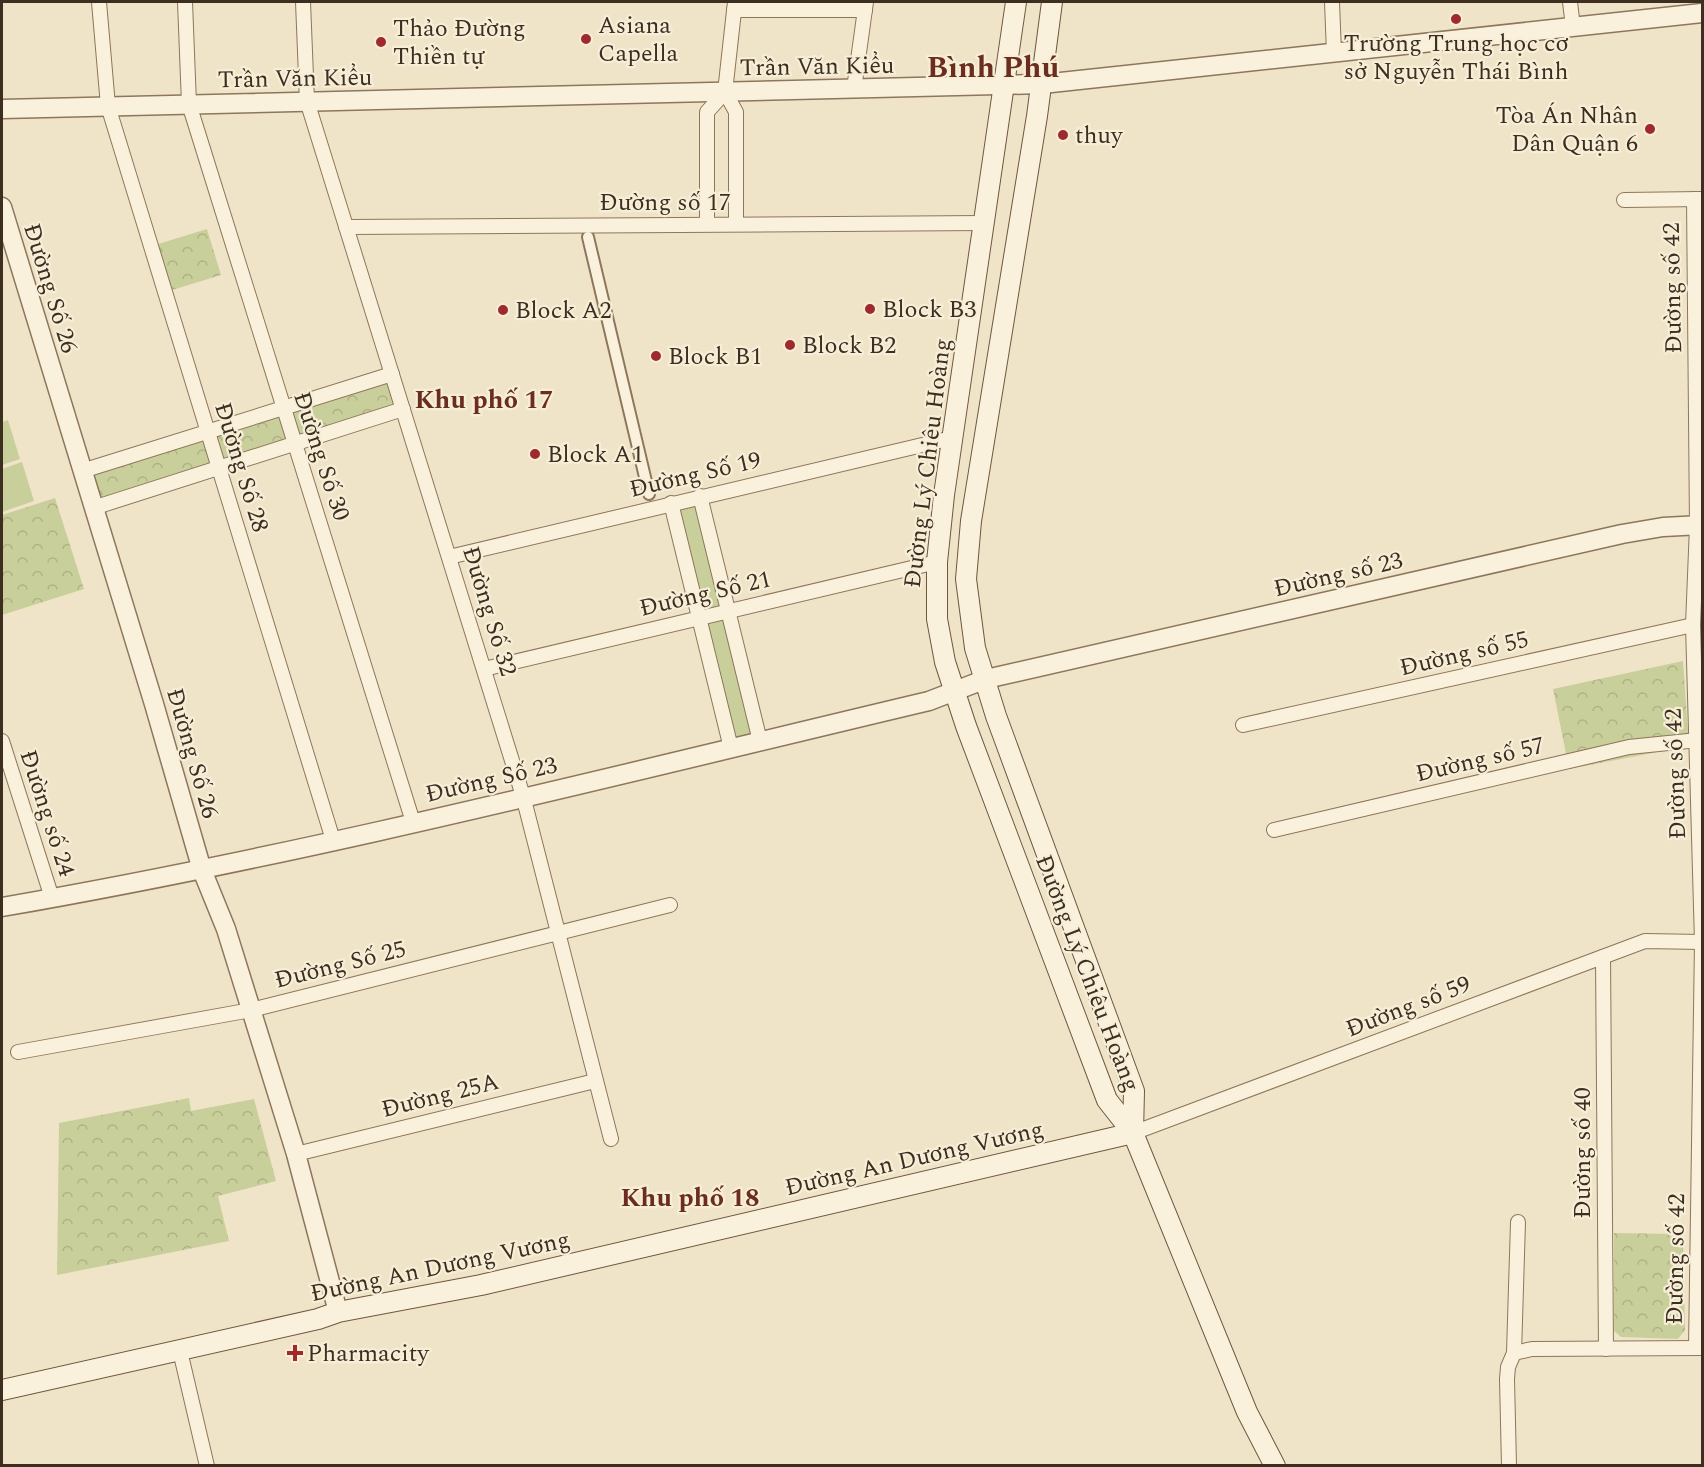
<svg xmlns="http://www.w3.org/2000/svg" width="1704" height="1467" font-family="Spectral,serif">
<defs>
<pattern id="park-crowns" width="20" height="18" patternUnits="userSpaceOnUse" patternTransform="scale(1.5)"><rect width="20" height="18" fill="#c9cf9b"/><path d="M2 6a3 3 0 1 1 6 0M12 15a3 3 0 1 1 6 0" fill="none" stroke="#aeb285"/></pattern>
</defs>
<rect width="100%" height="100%" fill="#f0e4c8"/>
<!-- grass -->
<g fill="#c9cf9b">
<path d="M 8,420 L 20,459 L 2,465 L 2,422 Z"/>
<path d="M 22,462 L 34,501 L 2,512 L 2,469 Z"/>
<path d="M 696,502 L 721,606 L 704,610 L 678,506 Z"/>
<path d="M 724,618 L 751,733 L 734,737 L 706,621 Z"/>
</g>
<!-- park -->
<g fill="url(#park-crowns)">
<path d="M 207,229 L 221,275 L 169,291 L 155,245 Z"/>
<path d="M 388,381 L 394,405 L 298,435 L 291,412 Z"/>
<path d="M 279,415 L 286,439 L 223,460 L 214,435 Z"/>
<path d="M 203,439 L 211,464 L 100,498 L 93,473 Z"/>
<path d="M 55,498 L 84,589 L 2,615 L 2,515 Z"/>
<path d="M 1683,661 L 1689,746 L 1569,769 L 1553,689 Z"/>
<path d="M 189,1098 L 191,1111 L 254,1099 L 276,1181 L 218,1196 L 229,1241 L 57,1275 L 59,1123 Z"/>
<path d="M 1614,1233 L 1679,1234 L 1683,1244 L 1685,1330 L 1678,1339 L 1621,1337 L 1614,1331 Z"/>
</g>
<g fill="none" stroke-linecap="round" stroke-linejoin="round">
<defs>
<path id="pedestrian" d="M 588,237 L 649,494"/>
<g id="minor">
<path d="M 99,2 L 108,106 L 333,840"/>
<path d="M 185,2 L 189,104 L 413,822"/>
<path d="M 303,2 L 307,101 L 523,796 L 611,1139"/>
<path d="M 735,2 L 725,92 L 736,112 L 736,224"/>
<path d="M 1332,2 L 1334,53"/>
<path d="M 1570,2 L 1573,27"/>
<path d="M 734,10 L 865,10"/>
<path d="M 854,89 L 866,2"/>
<path d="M 1694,199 L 1697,526 L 1693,625 L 1702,942 L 1696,1348"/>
<path d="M 1624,200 L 1702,199"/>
<path d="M 707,223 L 707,112 L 725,92"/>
<path d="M 346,227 L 984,223"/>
<path d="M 82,471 L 392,374"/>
<path d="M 700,496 L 760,741"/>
<path d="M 671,503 L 731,748"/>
<path d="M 93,508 L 403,409"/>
<path d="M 449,557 L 952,438"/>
<path d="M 484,669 L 937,562"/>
<path d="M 1243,725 L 1693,625"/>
<path d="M 2,741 L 52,898"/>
<path d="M 1274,830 L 1629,747 L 1698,740"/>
<path d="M 1603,957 L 1606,1349"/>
<path d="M 18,1052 L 251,1010 L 670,905"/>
<path d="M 1133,1133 L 1645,941 L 1702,942"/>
<path d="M 296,1154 L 595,1081"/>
<path d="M 180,1351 L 207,1466"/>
<path d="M 1514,1353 L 1518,1222"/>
<path d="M 1509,1466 L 1507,1379 L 1508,1367 L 1514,1353 L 1532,1349 L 1702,1348"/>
</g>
<g id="tertiary">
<path d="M 2,109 L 1042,84 L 1702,13"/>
<path d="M 2,207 L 154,704 L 202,870 L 226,929 L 296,1154 L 338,1312"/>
<path d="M 2,907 C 314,853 621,774 929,701 L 986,679 L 1622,534 L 1663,527 L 1702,525"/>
</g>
<g id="secondary">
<path d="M 1016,2 L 944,495 L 937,562 L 937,619 L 945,662 L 966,726 L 1107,1100 L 1133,1133 L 1247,1412 L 1275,1466"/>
<path d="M 1052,2 L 1037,116 L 971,521 L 966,579 L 975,648 L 996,716 L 1134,1091 L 1133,1133"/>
<path d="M 2,1390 L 318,1319 L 338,1312 L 481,1285 L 1133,1133"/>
</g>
</defs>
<!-- pedestrian casing -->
<use href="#pedestrian" stroke="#8d765c" stroke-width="14"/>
<!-- minor casing -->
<use href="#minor" stroke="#8d765c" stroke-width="16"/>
<!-- tertiary casing -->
<use href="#tertiary" stroke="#8d765c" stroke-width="21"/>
<!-- secondary casing -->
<use href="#secondary" stroke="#6f573f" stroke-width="22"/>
<!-- pedestrian -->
<use href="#pedestrian" stroke="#faf1dc" stroke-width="10"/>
<!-- minor -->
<use href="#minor" stroke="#faf1dc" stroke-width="14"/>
<!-- tertiary -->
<use href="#tertiary" stroke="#faf1dc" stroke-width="18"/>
<!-- secondary -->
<use href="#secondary" stroke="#faf1dc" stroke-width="20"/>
</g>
<!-- markers -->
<g fill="#9e2a2b" stroke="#f7eed8" stroke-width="2">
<circle cx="1456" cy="19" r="6"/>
<circle cx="586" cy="39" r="6"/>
<circle cx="381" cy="42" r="6"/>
<circle cx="1650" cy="129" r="6"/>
<circle cx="1063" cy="135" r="6"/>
<circle cx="870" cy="309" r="6"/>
<circle cx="503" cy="310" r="6"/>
<circle cx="790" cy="345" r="6"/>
<circle cx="656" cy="356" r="6"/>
<circle cx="535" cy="454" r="6"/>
<path d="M292 1344h6v6h6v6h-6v6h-6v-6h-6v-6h6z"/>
</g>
<g text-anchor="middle" stroke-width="4.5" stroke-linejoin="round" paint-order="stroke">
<!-- poi labels -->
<g font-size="24" fill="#3d2e20" stroke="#f7eed8" text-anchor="start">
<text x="598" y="33">Asiana<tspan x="598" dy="28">Capella</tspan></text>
<text x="393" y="36">Thảo Đường<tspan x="393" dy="28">Thiền tự</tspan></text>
<text x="1456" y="51" text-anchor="middle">Trường Trung học cơ<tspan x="1456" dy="28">sở Nguyễn Thái Bình</tspan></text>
<text x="1638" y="123" text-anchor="end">Tòa Án Nhân<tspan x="1638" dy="28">Dân Quận 6</tspan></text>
<text x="1075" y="143">thuy</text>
<text x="882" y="317">Block B3</text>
<text x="515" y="318">Block A2</text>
<text x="802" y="353">Block B2</text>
<text x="668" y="364">Block B1</text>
<text x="547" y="462">Block A1</text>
<text x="307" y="1361">Pharmacity</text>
</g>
<!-- street labels -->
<g font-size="24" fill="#3d2e20" stroke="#f7eed8">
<text transform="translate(817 66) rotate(-1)" y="8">Trần Văn Kiểu</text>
<text transform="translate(295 78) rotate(-1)" y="8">Trần Văn Kiểu</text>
<text x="665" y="210">Đường số 17</text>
<text transform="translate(51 288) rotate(73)" y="8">Đường Số 26</text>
<text transform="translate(1672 288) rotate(-91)" y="8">Đường số 42</text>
<text transform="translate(322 456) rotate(72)" y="8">Đường Số 30</text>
<text transform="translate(927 463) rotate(-83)" y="8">Đường Lý Chiêu Hoàng</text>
<text transform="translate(242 467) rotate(73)" y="8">Đường Số 28</text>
<text transform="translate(695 474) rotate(-13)" y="8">Đường Số 19</text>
<text transform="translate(1338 574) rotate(-13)" y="8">Đường số 23</text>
<text transform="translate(705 593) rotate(-13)" y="8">Đường Số 21</text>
<text transform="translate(490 611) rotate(73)" y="8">Đường Số 32</text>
<text transform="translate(1464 653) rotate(-13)" y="8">Đường số 55</text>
<text transform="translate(193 753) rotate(74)" y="8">Đường Số 26</text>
<text transform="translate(1480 759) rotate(-13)" y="8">Đường số 57</text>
<text transform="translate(1675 774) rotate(-92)" y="8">Đường số 42</text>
<text transform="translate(491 779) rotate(-13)" y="8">Đường Số 23</text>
<text transform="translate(48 813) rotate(72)" y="8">Đường số 24</text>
<text transform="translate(340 964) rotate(-14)" y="8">Đường Số 25</text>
<text transform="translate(1088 973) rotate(69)" y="8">Đường Lý Chiêu Hoàng</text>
<text transform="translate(1408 1006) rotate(-21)" y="8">Đường số 59</text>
<text transform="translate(440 1095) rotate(-14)" y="8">Đường 25A</text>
<text transform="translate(1582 1153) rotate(-90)" y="8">Đường số 40</text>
<text transform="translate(914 1158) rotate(-13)" y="8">Đường An Dương Vương</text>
<text transform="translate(1675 1259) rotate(-89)" y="8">Đường số 42</text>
<text transform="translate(440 1266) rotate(-12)" y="8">Đường An Dương Vương</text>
</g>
<!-- neighbourhood labels -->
<g font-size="26" font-weight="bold" fill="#6b2e1e" stroke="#f7eed8">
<text x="484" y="408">Khu phố 17</text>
<text x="690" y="1206">Khu phố 18</text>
</g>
<!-- district labels -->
<g font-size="30" font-weight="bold" fill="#6b2e1e" stroke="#f7eed8">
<text x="993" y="77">Bình Phú</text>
</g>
</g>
<!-- border -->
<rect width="1704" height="1467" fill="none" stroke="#3d2e20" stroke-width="6"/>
</svg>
